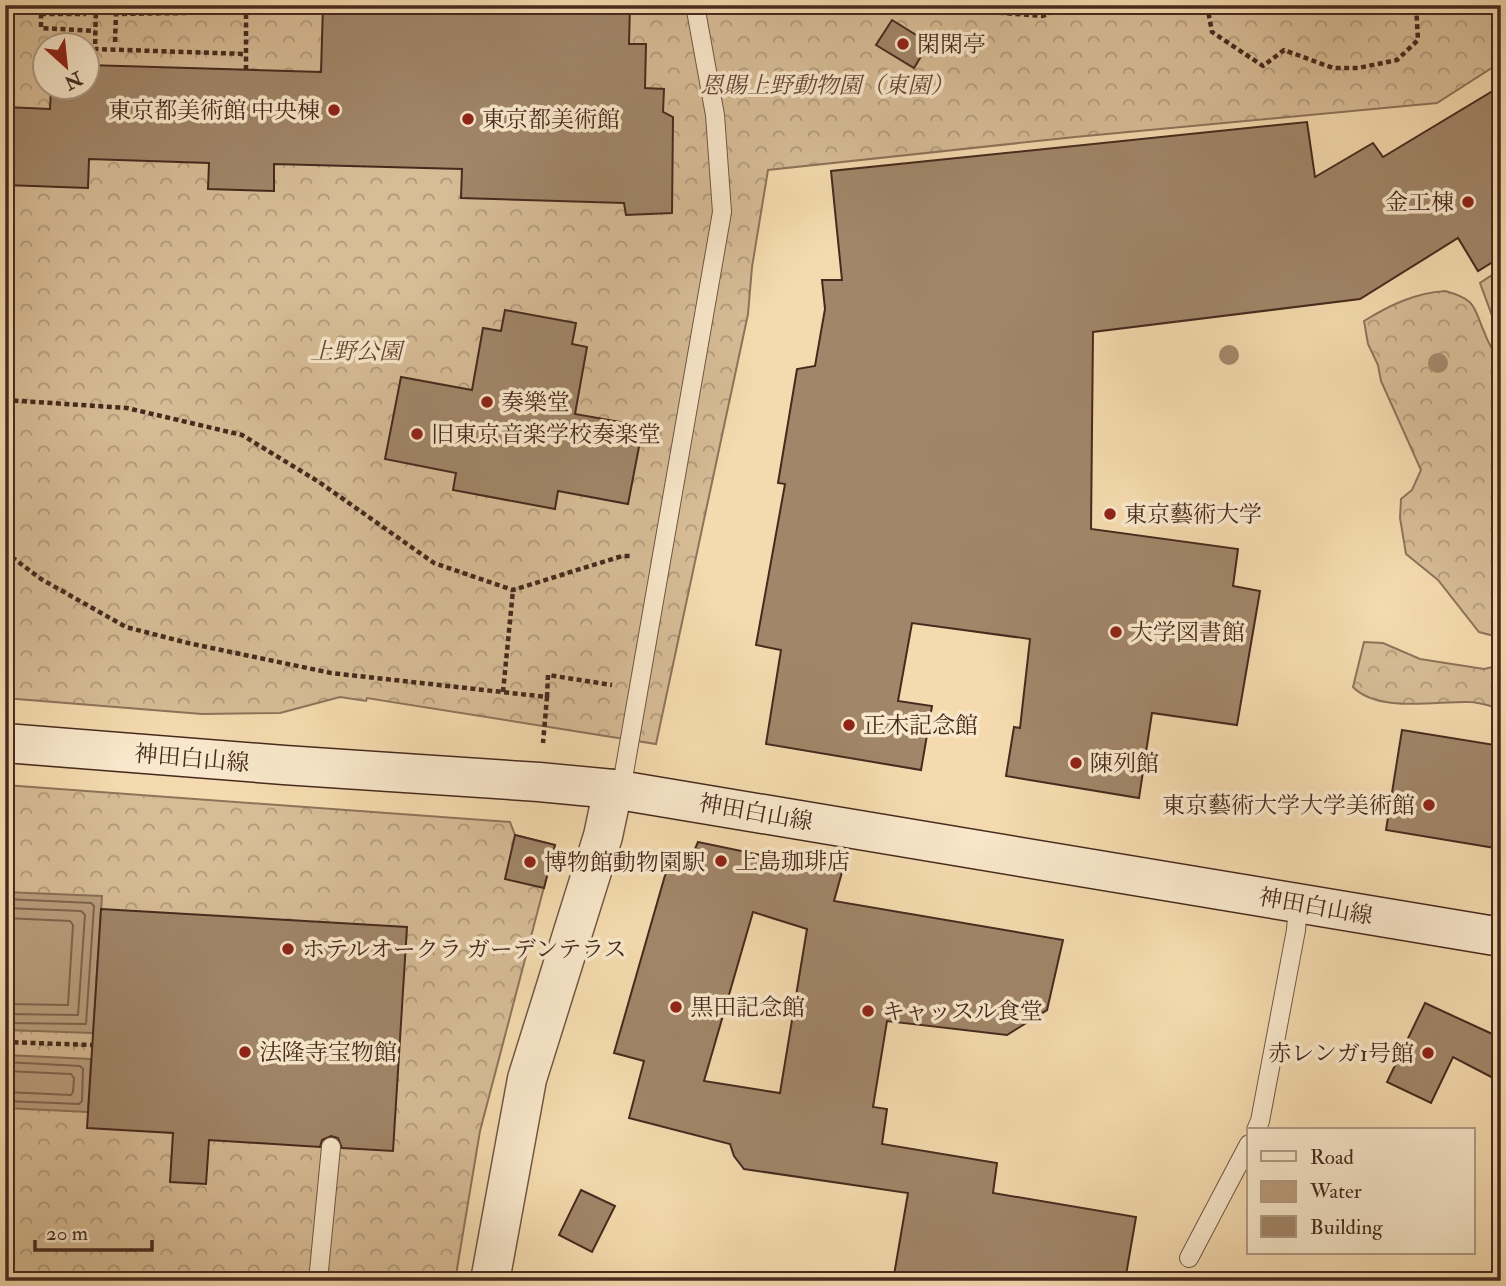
<svg xmlns="http://www.w3.org/2000/svg" width="1506" height="1286" font-family="'IM FELL Double Pica','Noto Serif JP',serif">
<defs>
<pattern id="forest-crowns" width="20" height="18" patternUnits="userSpaceOnUse" patternTransform="scale(1.75)"><rect width="20" height="18" fill="#d7bc96"/><path d="M2 6a3 3 0 1 1 6 0M12 15a3 3 0 1 1 6 0" fill="none" stroke="#b0997a"/></pattern>
</defs>
<rect width="100%" height="100%" fill="#f4daae"/>
<filter id="stains"><feTurbulence type="fractalNoise" baseFrequency=".00286" numOctaves="4"/><feColorMatrix values="0 0 0 0 .2 0 0 0 0 .09 0 0 0 0 .02 0 0 0 .5 -.17"/></filter>
<radialGradient id="worn" r=".72"><stop offset=".6" stop-color="#630" stop-opacity="0"/><stop offset="1" stop-color="#630" stop-opacity=".3"/></radialGradient>
<!-- forest -->
<g fill="url(#forest-crowns)" stroke="#8f735a" stroke-width="2" fill-rule="evenodd">
<path d="M 5,5 L 1501,5 L 1501,62 L 1437,103 L 1075,137 L 768,170 L 752,267 L 748,314 L 656,744 L 367,698 L 366,701 L 340,697 L 280,713 L 202,714 L 5,698 ZM 46,46 L 88,46 L 88,88 L 46,88 Z"/>
<path d="M 1501,269 L 1501,331 L 1494,321 L 1480,283 Z"/>
<path d="M 1445,291 C 1478,300 1473,307 1485,334 C 1489,345 1496,355 1501,366 L 1501,635 L 1494,636 L 1479,632 L 1438,580 L 1406,554 L 1400,518 L 1401,499 L 1412,490 L 1421,470 L 1381,381 L 1378,365 L 1368,344 L 1364,321 C 1390,305 1415,293 1445,291 Z"/>
<path d="M 1364,642 L 1383,643 L 1420,659 L 1484,669 L 1501,665 L 1501,709 C 1490,706 1479,702 1469,702 C 1436,701 1378,713 1353,687 Z"/>
<path d="M 5,785 L 510,822 L 515,835 L 555,845 L 480,1131 L 455,1281 L 5,1281 Z"/>
</g>
<!-- water -->
<g fill="#b99e7d" stroke="#8b7057" stroke-width="2">
<path d="M 5,892 L 102,896 L 93,1033 L 5,1030 Z"/>
<path d="M 5,1055 L 91,1059 L 88,1112 L 5,1108 Z"/>
</g>
<g fill="none" stroke-linecap="round" stroke-linejoin="round">
<!-- shore -->
<g stroke="#80644e" stroke-width="2">
<path d="M 5,899 L 91,903 L 94,906 L 86,1024 L 5,1023"/>
<path d="M 5,908 L 81,911 L 85,915 L 78,1015 L 5,1014"/>
<path d="M 5,918 L 70,921 L 73,925 L 68,1005 L 5,1004"/>
<path d="M 5,1062 L 80,1066 L 83,1069 L 82,1101 L 79,1104 L 5,1101"/>
<path d="M 5,1071 L 71,1074 L 74,1078 L 73,1092 L 71,1095 L 5,1092"/>
</g>
</g>
<!-- building -->
<g fill="#a18669" stroke="#472a1e" stroke-width="2" fill-rule="evenodd">
<path d="M 323,5 L 630,5 L 629,44 L 646,44 L 645,88 L 664,89 L 663,112 L 673,117 L 672,213 L 626,215 L 624,203 L 461,198 L 462,169 L 274,164 L 274,191 L 208,189 L 209,163 L 89,159 L 88,188 L 5,185 L 5,107 L 50,109 L 51,88 L 88,88 L 88,65 L 321,72 Z"/>
<path d="M 892,20 L 929,43 L 914,68 L 876,45 Z"/>
<path d="M 1501,86 L 1501,257 L 1478,271 L 1458,238 L 1360,299 L 1093,332 L 1091,529 L 1238,549 L 1233,586 L 1260,591 L 1237,725 L 1152,713 L 1139,798 L 1006,776 L 1014,727 L 1020,728 L 1030,639 L 912,623 L 898,701 L 932,706 L 921,770 L 766,744 L 781,650 L 756,645 L 785,484 L 778,483 L 797,369 L 815,366 L 825,309 L 822,280 L 842,280 L 831,171 L 1307,122 L 1315,177 L 1373,143 L 1383,157 Z"/>
<path d="M 505,310 L 576,323 L 572,344 L 587,347 L 575,414 L 643,426 L 628,504 L 558,491 L 555,509 L 453,490 L 456,473 L 385,459 L 401,377 L 472,390 L 483,328 L 501,331 Z"/>
<path d="M 1402,730 L 1501,746 L 1501,849 L 1386,830 Z"/>
<path d="M 515,835 L 555,845 L 544,888 L 505,879 Z"/>
<path d="M 698,842 L 842,872 L 834,901 L 1063,940 L 1047,1010 L 1007,1035 L 887,1021 L 873,1107 L 887,1109 L 882,1144 L 997,1163 L 993,1193 L 1136,1217 L 1125,1281 L 893,1281 L 908,1193 L 744,1169 L 734,1156 L 730,1144 L 629,1118 L 644,1061 L 614,1053 L 668,865 L 686,870 ZM 753,912 L 807,929 L 780,1093 L 704,1081 Z"/>
<path d="M 101,909 L 407,927 L 393,1151 L 342,1148 L 338,1138 L 331,1136 L 322,1140 L 320,1147 L 209,1140 L 206,1184 L 170,1182 L 173,1133 L 87,1128 Z"/>
<path d="M 1425,1003 L 1501,1038 L 1501,1082 L 1453,1057 L 1431,1103 L 1387,1082 Z"/>
<path d="M 581,1190 L 615,1206 L 592,1252 L 559,1235 Z"/>
</g>
<g fill="none" stroke-linecap="round" stroke-linejoin="round">
<defs>
<g id="service">
<path d="M 621,790 L 722,212 L 715,115 L 695,5"/>
<path d="M 1256,1130 L 1260,1121 L 1296,930 L 1298,903"/>
<path d="M 1189,1258 L 1249,1144"/>
<path d="M 318,1281 L 331,1147"/>
</g>
<path id="tertiary" d="M 490,1281 L 527,1079 L 603,836 L 613,789"/>
<path id="secondary" d="M 5,743 L 284,765 L 539,782 L 613,789 L 1501,937"/>
</defs>
<!-- service casing -->
<use href="#service" stroke="#725642" stroke-width="20"/>
<!-- tertiary casing -->
<use href="#tertiary" stroke="#725642" stroke-width="41"/>
<!-- secondary casing -->
<use href="#secondary" stroke="#472a1e" stroke-width="41"/>
<!-- path -->
<g stroke="#472a1e" stroke-width="4.5" stroke-dasharray="5 3.5" stroke-linecap="butt">
<path d="M 41,5 L 41,28 L 95,31"/>
<path d="M 96,5 L 95,49 L 246,54"/>
<path d="M 932,5 L 935,8 L 1043,16 L 1068,5"/>
<path d="M 1207,5 L 1212,32 L 1263,66 L 1284,50 L 1333,68 L 1358,68 L 1397,60 L 1418,40 L 1416,5"/>
<path d="M 41,14 L 86,14"/>
<path d="M 115,42 L 116,14 L 187,13 L 187,5"/>
<path d="M 246,70 L 246,5"/>
<path d="M 5,400 L 127,408 L 242,435 L 319,482 L 434,563 L 513,590 L 622,556 L 633,556"/>
<path d="M 5,552 L 41,579 L 126,627 L 188,643 L 331,673 L 547,697 L 543,743"/>
<path d="M 503,692 L 513,590"/>
<path d="M 547,697 L 548,675 L 612,685"/>
<path d="M 5,1042 L 92,1045"/>
</g>
<!-- service -->
<use href="#service" stroke="#f8e7ca" stroke-width="18"/>
<!-- tertiary -->
<use href="#tertiary" stroke="#f8e7ca" stroke-width="38"/>
<!-- secondary -->
<use href="#secondary" stroke="#f8e7ca" stroke-width="38"/>
</g>
<!-- trees -->
<g fill="#a5896c">
<circle cx="1229" cy="355" r="10"/>
<circle cx="1438" cy="363" r="10"/>
</g>
<!-- markers -->
<g fill="#8f2418" stroke="#f8e7ca" stroke-width="2.5">
<circle cx="903" cy="44" r="7"/>
<circle cx="334" cy="110" r="7"/>
<circle cx="468" cy="119" r="7"/>
<circle cx="1468" cy="202" r="7"/>
<circle cx="487" cy="402" r="7"/>
<circle cx="417" cy="434" r="7"/>
<circle cx="1110" cy="514" r="7"/>
<circle cx="1116" cy="632" r="7"/>
<circle cx="849" cy="725" r="7"/>
<circle cx="1076" cy="763" r="7"/>
<circle cx="1429" cy="805" r="7"/>
<circle cx="721" cy="861" r="7"/>
<circle cx="530" cy="862" r="7"/>
<circle cx="288" cy="949" r="7"/>
<circle cx="676" cy="1007" r="7"/>
<circle cx="868" cy="1011" r="7"/>
<circle cx="245" cy="1052" r="7"/>
<circle cx="1428" cy="1053" r="7"/>
</g>
<g text-anchor="middle" stroke-width="7" stroke-linejoin="round" paint-order="stroke">
<!-- poi labels -->
<g font-size="23" fill="#472a1e" stroke="#f8e7ca" text-anchor="start">
<text x="917" y="52">閑閑亭</text>
<text x="320" y="118" text-anchor="end">東京都美術館 中央棟</text>
<text x="482" y="127">東京都美術館</text>
<text x="1454" y="210" text-anchor="end">金工棟</text>
<text x="501" y="410">奏樂堂</text>
<text x="431" y="442">旧東京音楽学校奏楽堂</text>
<text x="1124" y="522">東京藝術大学</text>
<text x="1130" y="640">大学図書館</text>
<text x="863" y="733">正木記念館</text>
<text x="1090" y="771">陳列館</text>
<text x="1415" y="813" text-anchor="end">東京藝術大学大学美術館</text>
<text x="735" y="869">上島珈琲店</text>
<text x="544" y="870">博物館動物園駅</text>
<text x="302" y="957">ホテルオークラ ガーデンテラス</text>
<text x="690" y="1015">黒田記念館</text>
<text x="882" y="1019">キャッスル食堂</text>
<text x="259" y="1060">法隆寺宝物館</text>
<text x="1414" y="1061" text-anchor="end">赤レンガ1号館</text>
</g>
<!-- park labels -->
<g font-size="23" font-style="italic" fill="#644736" stroke="#f8e7ca">
<text x="827" y="93">恩賜上野動物園（東園）</text>
<text x="356" y="359">上野公園</text>
</g>
<!-- street labels -->
<g font-size="23" fill="#472a1e" stroke="#f8e7ca">
<text transform="translate(192 758) rotate(5)" y="8">神田白山線</text>
<text transform="translate(756 812) rotate(10)" y="8">神田白山線</text>
<text transform="translate(1316 906) rotate(10)" y="8">神田白山線</text>
</g>
</g>
<!-- margin -->
<rect width="1506" height="1286" fill="none" stroke="#f4daae" stroke-width="28"/>
<rect x="7" y="7" width="1492" height="1272" fill="none" stroke="#472a1e" stroke-width="3.5"/>
<rect x="14" y="14" width="1478" height="1258" fill="none" stroke="#472a1e" stroke-width="2"/>
<!-- legend -->
<rect x="1247" y="1128" width="228" height="126" fill="#f8e7ca" stroke="#b19b85" stroke-width="2"/>
<rect x="1261" y="1151" width="35" height="10" fill="#f8e7ca" stroke="#b19b85" stroke-width="2"/>
<text x="1310" y="1164" font-size="21" fill="#472a1e">Road</text>
<rect x="1261" y="1181" width="35" height="21" fill="#b99e7d" stroke="#b19b85" stroke-width="2"/>
<text x="1310" y="1198" font-size="21" fill="#472a1e">Water</text>
<rect x="1261" y="1216" width="35" height="21" fill="#a18669" stroke="#b19b85" stroke-width="2"/>
<text x="1310" y="1234" font-size="21" fill="#472a1e">Building</text>
<!-- north arrow -->
<g transform="translate(66 66) rotate(153)"><circle r="33" fill="#f8e7ca" stroke="#b19b85" stroke-width="2"/>
<path d="M0-5L12 26L0 18L-12 26Z" fill="#8f2418"/>
<text y="-10" font-size="19" font-weight="bold" text-anchor="middle" fill="#472a1e">N</text>
</g>
<!-- scale -->
<path d="M35 1240v10h117v-10" fill="none" stroke="#472a1e" stroke-width="3.5"/>
<text x="46" y="1240" font-size="21" fill="#472a1e" stroke="#f8e7ca" stroke-width="5" paint-order="stroke">20 m</text>
<rect width="100%" height="100%" filter="url(#stains)"/>
<rect width="100%" height="100%" fill="url(#worn)"/>
</svg>
